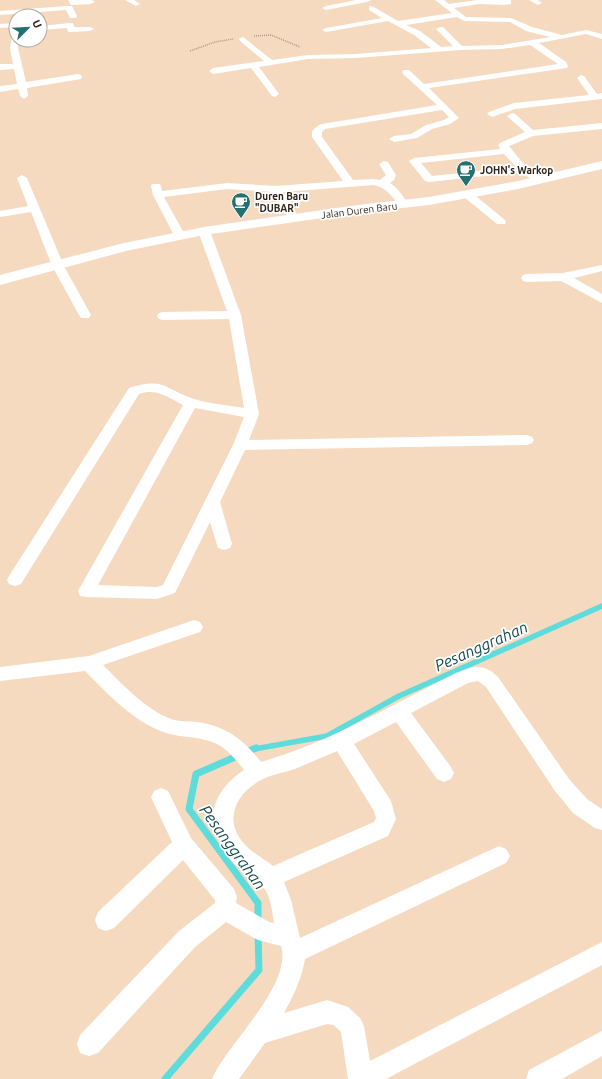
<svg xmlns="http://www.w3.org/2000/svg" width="602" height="1079" font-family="Ubuntu,sans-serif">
<rect width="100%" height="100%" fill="#f6dac0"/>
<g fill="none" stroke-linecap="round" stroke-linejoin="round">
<!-- stream-far1 -->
<path stroke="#5edcdc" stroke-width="5.5" d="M 254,749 L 327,736 L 399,696 L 602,606"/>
<!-- stream -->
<g stroke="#5edcdc" stroke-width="7">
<path d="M 256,748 L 196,774 L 189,809 L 258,903 L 258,921"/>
<path d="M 165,1079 L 259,970 L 258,933"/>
</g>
<!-- path -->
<g stroke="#b09a86" stroke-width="1.5" stroke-dasharray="1 1" stroke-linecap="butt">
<path d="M 254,36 L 271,35 L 300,47"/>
<path d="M 190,51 L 215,42 L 233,39"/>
</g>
<!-- minor -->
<g fill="#fff" fill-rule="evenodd">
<path d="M 68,0 L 92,0 L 95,2 L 91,4 L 74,5 L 71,5 Z"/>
<path d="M 125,0 L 134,0 L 140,4 L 136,6 Z"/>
<path d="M 356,0 L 371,0 L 367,2 L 326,10 L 322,8 L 326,6 Z"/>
<path d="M 435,0 L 444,0 L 449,4 L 477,0 L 511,0 L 511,4 L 504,5 L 479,4 L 454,8 L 466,17 L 511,18 L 532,27 L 562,35 L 586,30 L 602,34 L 602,39 L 586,34 L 539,43 L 566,62 L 568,66 L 567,68 L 429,88 L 459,118 L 450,124 L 432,129 L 417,138 L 394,142 L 389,139 L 394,136 L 411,134 L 426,125 L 444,120 L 449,117 L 442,110 L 325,129 L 322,132 L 322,137 L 353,180 L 373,179 L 380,180 L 386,175 L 379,164 L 384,161 L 388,162 L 396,175 L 394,180 L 390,183 C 398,188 403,196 408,204 L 407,206 L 399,206 C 392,196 386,187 373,185 L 283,192 L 299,218 L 294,221 L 290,220 L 273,192 L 227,189 L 164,197 L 185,235 L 179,238 L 175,237 L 153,195 L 151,186 L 152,184 L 160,184 L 162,191 L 227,183 L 276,186 L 343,181 L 312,137 L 312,131 L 319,125 L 322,124 L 437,105 L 403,74 L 402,72 L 403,70 L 409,70 L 424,84 L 558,64 L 530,45 L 502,49 L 460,50 L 356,58 L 308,59 L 259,67 L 279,94 L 275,97 L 272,96 L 251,68 L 213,74 L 209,71 L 213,68 L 264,61 L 240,41 L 239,39 L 243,37 L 272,60 L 308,55 L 356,54 L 431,48 L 414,35 L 388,21 L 326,32 L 322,30 L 326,28 L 382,18 L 369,10 L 369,6 L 372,6 L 398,21 L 452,13 ZM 457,17 L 464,21 L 510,22 L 526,31 L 550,37 L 502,45 L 462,46 L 443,27 L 440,27 L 436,29 L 453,46 L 441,47 L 420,31 L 406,25 Z"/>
<path d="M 529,0 L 538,0 L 542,3 L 538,5 Z"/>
<path d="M 66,6 L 72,6 L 77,16 L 76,18 L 70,18 L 66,10 L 0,15 L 0,11 Z"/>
<path d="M 16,23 L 16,27 L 0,28 L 0,24 Z"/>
<path d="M 70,23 L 73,23 L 74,27 L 90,27 L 94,29 L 90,31 L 71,32 L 68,32 L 67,28 L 40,30 L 40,26 Z"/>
<path d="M 13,29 L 16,29 L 16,40 L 19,40 L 18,48 L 26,82 L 78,74 L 81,75 L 82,77 L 81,79 L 27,88 L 28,96 L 24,99 L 20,96 L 18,89 L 0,92 L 0,86 L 17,84 L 14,69 L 0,70 L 0,64 L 13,64 L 10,48 Z"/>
<path d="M 581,75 L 584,76 L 597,94 L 602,93 L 602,99 L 515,109 L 492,117 L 487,114 L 489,112 L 514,103 L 589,95 L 577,78 Z"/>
<path d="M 512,113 L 515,114 L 533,130 L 602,123 L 602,129 L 533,136 L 509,146 L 522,162 L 541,177 L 542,179 L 537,182 L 533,181 L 522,172 L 429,182 L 425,181 L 409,161 L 414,158 L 500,149 L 498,145 L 500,143 L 525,132 L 507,116 ZM 504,154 L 516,167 L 432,176 L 421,163 Z"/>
<path d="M 22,175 L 27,178 L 64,266 L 91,315 L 89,318 L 81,318 L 79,315 L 52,266 L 31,212 L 0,217 L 0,211 L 28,206 L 17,178 Z"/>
<path d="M 468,192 L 472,193 L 505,220 L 506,222 L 505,224 L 497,224 L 464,197 L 463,195 Z"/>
<path d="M 204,228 L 210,231 L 241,315 L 259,414 L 249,440 L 527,435 L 532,437 L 534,440 L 532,443 L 527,445 L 245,450 L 220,502 L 232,544 L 230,548 L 224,550 L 218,548 L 210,522 L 175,593 L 157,599 L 86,597 L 80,596 L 78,591 L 183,405 C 167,397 157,388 139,394 L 21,584 L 15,586 L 9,584 L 7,580 L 9,576 L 129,388 C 166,377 163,389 194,399 C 210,404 228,405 244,408 L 229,319 L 163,320 L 159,319 L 157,316 L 159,313 L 163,312 L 227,311 L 198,231 ZM 195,408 L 244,417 L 233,445 L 163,585 L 157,587 L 98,585 Z"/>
<path d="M 602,265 L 602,271 L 574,278 L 602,294 L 602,303 L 561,281 L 527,282 L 523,281 L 521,278 L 523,275 L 527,274 L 563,273 Z"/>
<path d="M 194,620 L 200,622 L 203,627 L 200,632 L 103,665 C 121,683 146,710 171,719 C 179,722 189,721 198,722 C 226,726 244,740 261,762 C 330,742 392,705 456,673 C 474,666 483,663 498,677 L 569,779 L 587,799 L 602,809 L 602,830 L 595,828 L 573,813 L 555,791 L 486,687 L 478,681 L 468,683 L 411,713 L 451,767 L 454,773 L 451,779 L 444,782 L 437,779 L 396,722 L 354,744 L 391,801 L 396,819 L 388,836 L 284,882 L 291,900 L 300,938 L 499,846 L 506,849 L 510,856 L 506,863 L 305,959 C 302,978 293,997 284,1013 L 327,1000 L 348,1007 L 360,1018 L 364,1026 L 370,1061 L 602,942 L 602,965 L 386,1079 L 348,1079 L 341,1032 L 334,1025 L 327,1024 L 265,1043 L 239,1079 L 212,1079 C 226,1045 293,985 281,946 L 258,940 L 226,922 L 195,947 L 98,1053 L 89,1056 L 80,1053 L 77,1044 L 80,1035 L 179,931 L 215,903 L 215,900 L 183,860 L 114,928 L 106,931 L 98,928 L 95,920 L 98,912 L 172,842 L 151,797 L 154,791 L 161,788 L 168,791 L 191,838 L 234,889 L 237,897 L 236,903 L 269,922 L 274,923 C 272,911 271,897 264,888 C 256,877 243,872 233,863 C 227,856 222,849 219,840 C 205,810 219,787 244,770 C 235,758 224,745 209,741 C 191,735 173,738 156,729 C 128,716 106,692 85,671 L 0,681 L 0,667 L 89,656 ZM 337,751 L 374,811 L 376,818 L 374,822 L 273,866 C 262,857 250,852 242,841 C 223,817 238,791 263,779 C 272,774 284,773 295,769 C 309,763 323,757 337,751 Z"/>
<path d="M 602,1031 L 602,1056 L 562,1079 L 526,1079 L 529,1070 Z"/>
</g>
<!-- tertiary -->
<path fill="#fff" fill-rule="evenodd" d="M 602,161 L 602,169 L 518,189 L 429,205 L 358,213 L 204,235 L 126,251 L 0,285 L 0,275 L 124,243 L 204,227 L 358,205 L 429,197 L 518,181 Z"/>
</g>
<!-- icons -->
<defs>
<symbol id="cafe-pin" viewBox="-11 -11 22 30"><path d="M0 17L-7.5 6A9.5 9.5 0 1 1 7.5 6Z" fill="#247070" stroke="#fff"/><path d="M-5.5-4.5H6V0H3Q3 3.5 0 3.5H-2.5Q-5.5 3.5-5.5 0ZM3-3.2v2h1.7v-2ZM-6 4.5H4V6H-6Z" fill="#fff"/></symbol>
</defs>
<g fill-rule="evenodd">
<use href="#cafe-pin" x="455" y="159" width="22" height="30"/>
<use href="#cafe-pin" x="230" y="191" width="22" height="30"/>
</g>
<g text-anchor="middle" stroke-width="3.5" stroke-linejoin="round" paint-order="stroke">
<!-- far-poi labels -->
<g font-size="10" font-weight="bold" fill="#2c2219" stroke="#fff" text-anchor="start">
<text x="480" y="174">JOHN's Warkop</text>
<text x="255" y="200">Duren Baru<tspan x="255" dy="12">"DUBAR"</tspan></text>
</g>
<!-- far-street labels -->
<g font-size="10" fill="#2c2219" stroke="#fff">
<text transform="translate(359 210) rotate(-7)" y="4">Jalan Duren Baru</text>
</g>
<!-- near-water labels -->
<g font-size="16" font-style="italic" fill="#134b4b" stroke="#fff">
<text transform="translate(481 646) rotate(-24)" y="6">Pesanggrahan</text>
<text transform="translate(233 847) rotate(54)" y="6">Pesanggrahan</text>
</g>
</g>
<!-- north arrow -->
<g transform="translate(28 28) rotate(66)"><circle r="19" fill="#ffffff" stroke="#aba7a3"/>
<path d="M0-3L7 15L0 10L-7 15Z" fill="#247070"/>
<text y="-6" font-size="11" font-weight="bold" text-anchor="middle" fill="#2c2219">U</text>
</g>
</svg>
